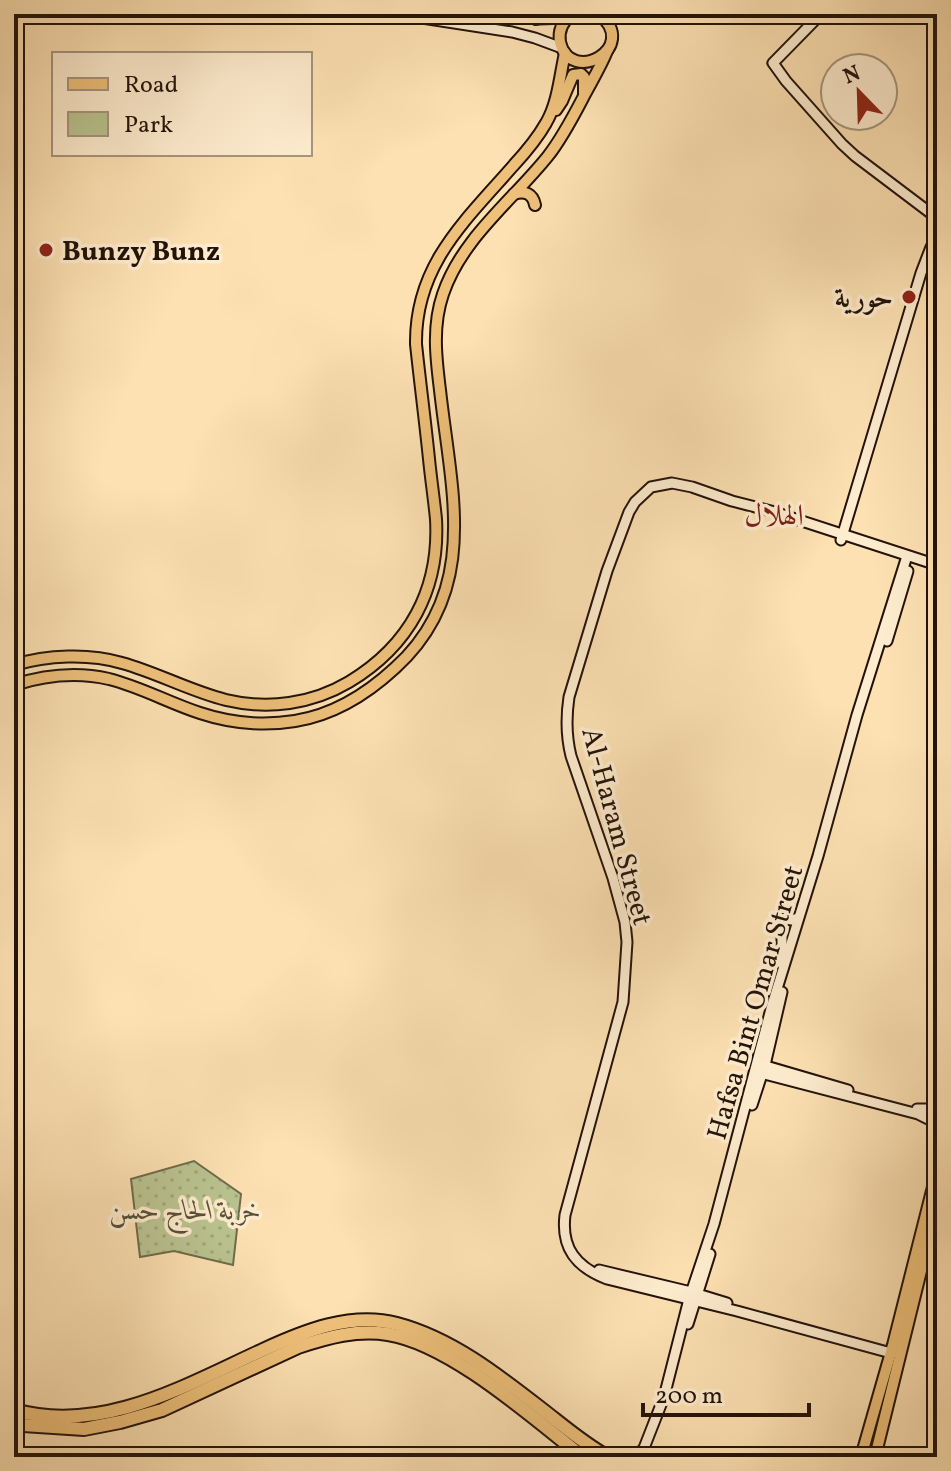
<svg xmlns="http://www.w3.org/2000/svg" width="951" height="1471" font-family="Vollkorn,Amiri,serif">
<defs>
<pattern id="green-dots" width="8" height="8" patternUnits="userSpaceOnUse" patternTransform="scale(2)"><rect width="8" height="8" fill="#bac490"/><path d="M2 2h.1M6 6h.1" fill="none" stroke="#a0a77b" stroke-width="1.8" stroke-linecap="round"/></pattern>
</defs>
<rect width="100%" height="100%" fill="#fde1b3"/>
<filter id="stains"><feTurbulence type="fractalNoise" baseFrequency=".0025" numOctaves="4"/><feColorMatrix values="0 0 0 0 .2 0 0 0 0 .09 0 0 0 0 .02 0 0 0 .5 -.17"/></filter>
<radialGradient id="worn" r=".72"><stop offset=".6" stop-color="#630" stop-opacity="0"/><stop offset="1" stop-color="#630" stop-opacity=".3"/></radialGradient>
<!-- green -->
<path fill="url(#green-dots)" stroke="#6e6b4c" stroke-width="2" d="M 194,1161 L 241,1194 L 233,1265 L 174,1251 L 140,1257 L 131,1179 Z"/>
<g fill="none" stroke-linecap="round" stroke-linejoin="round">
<defs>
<g id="secondary">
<path d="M 396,14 L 512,32 L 535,38 L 562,48"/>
<path d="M 488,14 L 539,19 L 567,18"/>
<path d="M 821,14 L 773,63 L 786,81 L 842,144 L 855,156 L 937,218"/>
<path d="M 841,540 L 921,273 L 931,247 L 937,236"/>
<path d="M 887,641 L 908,571"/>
<path d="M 784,919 L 792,920 L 798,918"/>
<path d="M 782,964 L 782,931"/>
<path d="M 759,1064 L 848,1090"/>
<path d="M 757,1072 L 918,1114 L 932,1121 L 937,1125"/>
<path d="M 752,1105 L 765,1065 L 782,992"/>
<path d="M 917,1109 L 937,1109"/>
<path d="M 599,1270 L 691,1292 L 727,1303"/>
<path d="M 688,1324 L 710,1254"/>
<path d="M 891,1353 L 737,1311 L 607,1279 C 576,1267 561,1248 565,1215 L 623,1002 L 627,942 L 625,922 L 613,878 L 571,756 C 566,736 566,717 569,697 L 607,571 L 629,512 L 635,502 L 651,487 L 672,483 L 692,487 L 732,501 L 771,511 L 937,565"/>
<path d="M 636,1457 L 644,1448 L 664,1397 L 689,1299 L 714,1224 L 772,1005 L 818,856 L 857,715 L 907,556"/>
</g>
<g id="primary">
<path d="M 572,14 C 563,21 558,30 560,42 C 570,86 641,48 599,14"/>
<path d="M 536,19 L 549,14"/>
<path d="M 556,110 L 562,101 L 573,75 L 581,74 L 584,77 L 584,93"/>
<path d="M 514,194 C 525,190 533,194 535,205"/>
<path d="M 14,665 C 47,655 89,653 122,663 C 158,673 190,691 226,700 C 268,710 312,704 349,682 C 409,646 440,590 436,519 C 434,499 431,479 429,459 C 425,420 420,382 416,344 C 415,265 465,221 513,166 C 525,153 537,139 546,123 C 558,103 560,75 565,53"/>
<path d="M 14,685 C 45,675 78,672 109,679 C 141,687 169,703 200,713 C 230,723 264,726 295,721 C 333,715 368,693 395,668 C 481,590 451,491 440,390 C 436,358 432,326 443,294 C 462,238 512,201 548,156 C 563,137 574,115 585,94 C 593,79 601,66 607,51"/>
<path d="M 861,1457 L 893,1345 L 937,1171"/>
<path d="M 875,1457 L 937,1206"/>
</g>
<g id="highway">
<path d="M 14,1410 C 102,1435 186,1385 263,1350 C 304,1331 351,1312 397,1324 C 454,1339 503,1379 548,1414 C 567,1429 586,1445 608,1457"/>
<path d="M 14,1423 L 23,1425 L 84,1429 L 120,1422 L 162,1410 L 298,1347 C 328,1337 357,1329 388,1334 C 451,1344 533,1418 583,1457"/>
</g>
</defs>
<!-- secondary casing -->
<use href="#secondary" stroke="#221209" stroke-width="13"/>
<!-- primary casing -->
<use href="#primary" stroke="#221209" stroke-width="14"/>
<!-- highway casing -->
<use href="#highway" stroke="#221209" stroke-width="16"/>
<!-- secondary -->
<use href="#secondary" stroke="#feecce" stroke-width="9"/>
<!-- primary -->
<use href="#primary" stroke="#eec07a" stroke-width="10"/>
<!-- highway -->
<use href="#highway" stroke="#eec07a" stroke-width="12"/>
</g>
<!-- markers -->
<g fill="#8f2418" stroke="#feecce" stroke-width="3">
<circle cx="46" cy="250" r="8"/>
<circle cx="909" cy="297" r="8"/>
</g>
<g text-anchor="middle" stroke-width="7" stroke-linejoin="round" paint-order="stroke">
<!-- poi labels -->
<g font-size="28" font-weight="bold" fill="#221209" stroke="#feecce" text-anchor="start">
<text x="62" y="260">Bunzy Bunz</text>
<text x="893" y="307" text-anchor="end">حورية</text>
</g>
<!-- street labels -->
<g font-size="28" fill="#221209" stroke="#feecce">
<text transform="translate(618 826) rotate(75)" y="10">Al-Haram Street</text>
<text transform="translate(754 1002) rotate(-74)" y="10">Hafsa Bint Omar Street</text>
</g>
<!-- park labels -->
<g font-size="28" font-style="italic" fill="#575038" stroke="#feecce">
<text x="185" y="1219">خربة الحاج حسن</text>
</g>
<!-- neighbourhood labels -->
<g font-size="30" fill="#7a1f14" stroke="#feecce">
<text x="774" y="525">الهلال</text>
</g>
</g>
<!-- margin -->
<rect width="951" height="1471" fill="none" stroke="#fde1b3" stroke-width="48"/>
<rect x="16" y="16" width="919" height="1439" fill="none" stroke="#221209" stroke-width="4"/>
<rect x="24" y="24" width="903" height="1423" fill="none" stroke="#221209" stroke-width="2"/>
<!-- legend -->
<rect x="52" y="52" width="260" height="104" fill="#feecce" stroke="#a6957f" stroke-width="2"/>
<rect x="68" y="78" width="40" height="12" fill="#eec07a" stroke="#a6957f" stroke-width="2"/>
<text x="124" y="92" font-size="24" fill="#221209">Road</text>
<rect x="68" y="112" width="40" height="24" fill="#bac490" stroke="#a6957f" stroke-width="2"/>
<text x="124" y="132" font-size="24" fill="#221209">Park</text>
<!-- north arrow -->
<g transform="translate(859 92) rotate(337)"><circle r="38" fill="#feecce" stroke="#a6957f" stroke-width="2"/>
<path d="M0-6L14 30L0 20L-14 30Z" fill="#8f2418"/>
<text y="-12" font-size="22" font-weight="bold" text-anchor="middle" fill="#221209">N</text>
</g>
<!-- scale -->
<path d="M643 1403v12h166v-12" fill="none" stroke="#221209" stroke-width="4"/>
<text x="655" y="1403" font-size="24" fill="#221209" stroke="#feecce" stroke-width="6" paint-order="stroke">200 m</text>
<rect width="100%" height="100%" filter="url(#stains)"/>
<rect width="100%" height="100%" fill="url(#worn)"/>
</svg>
